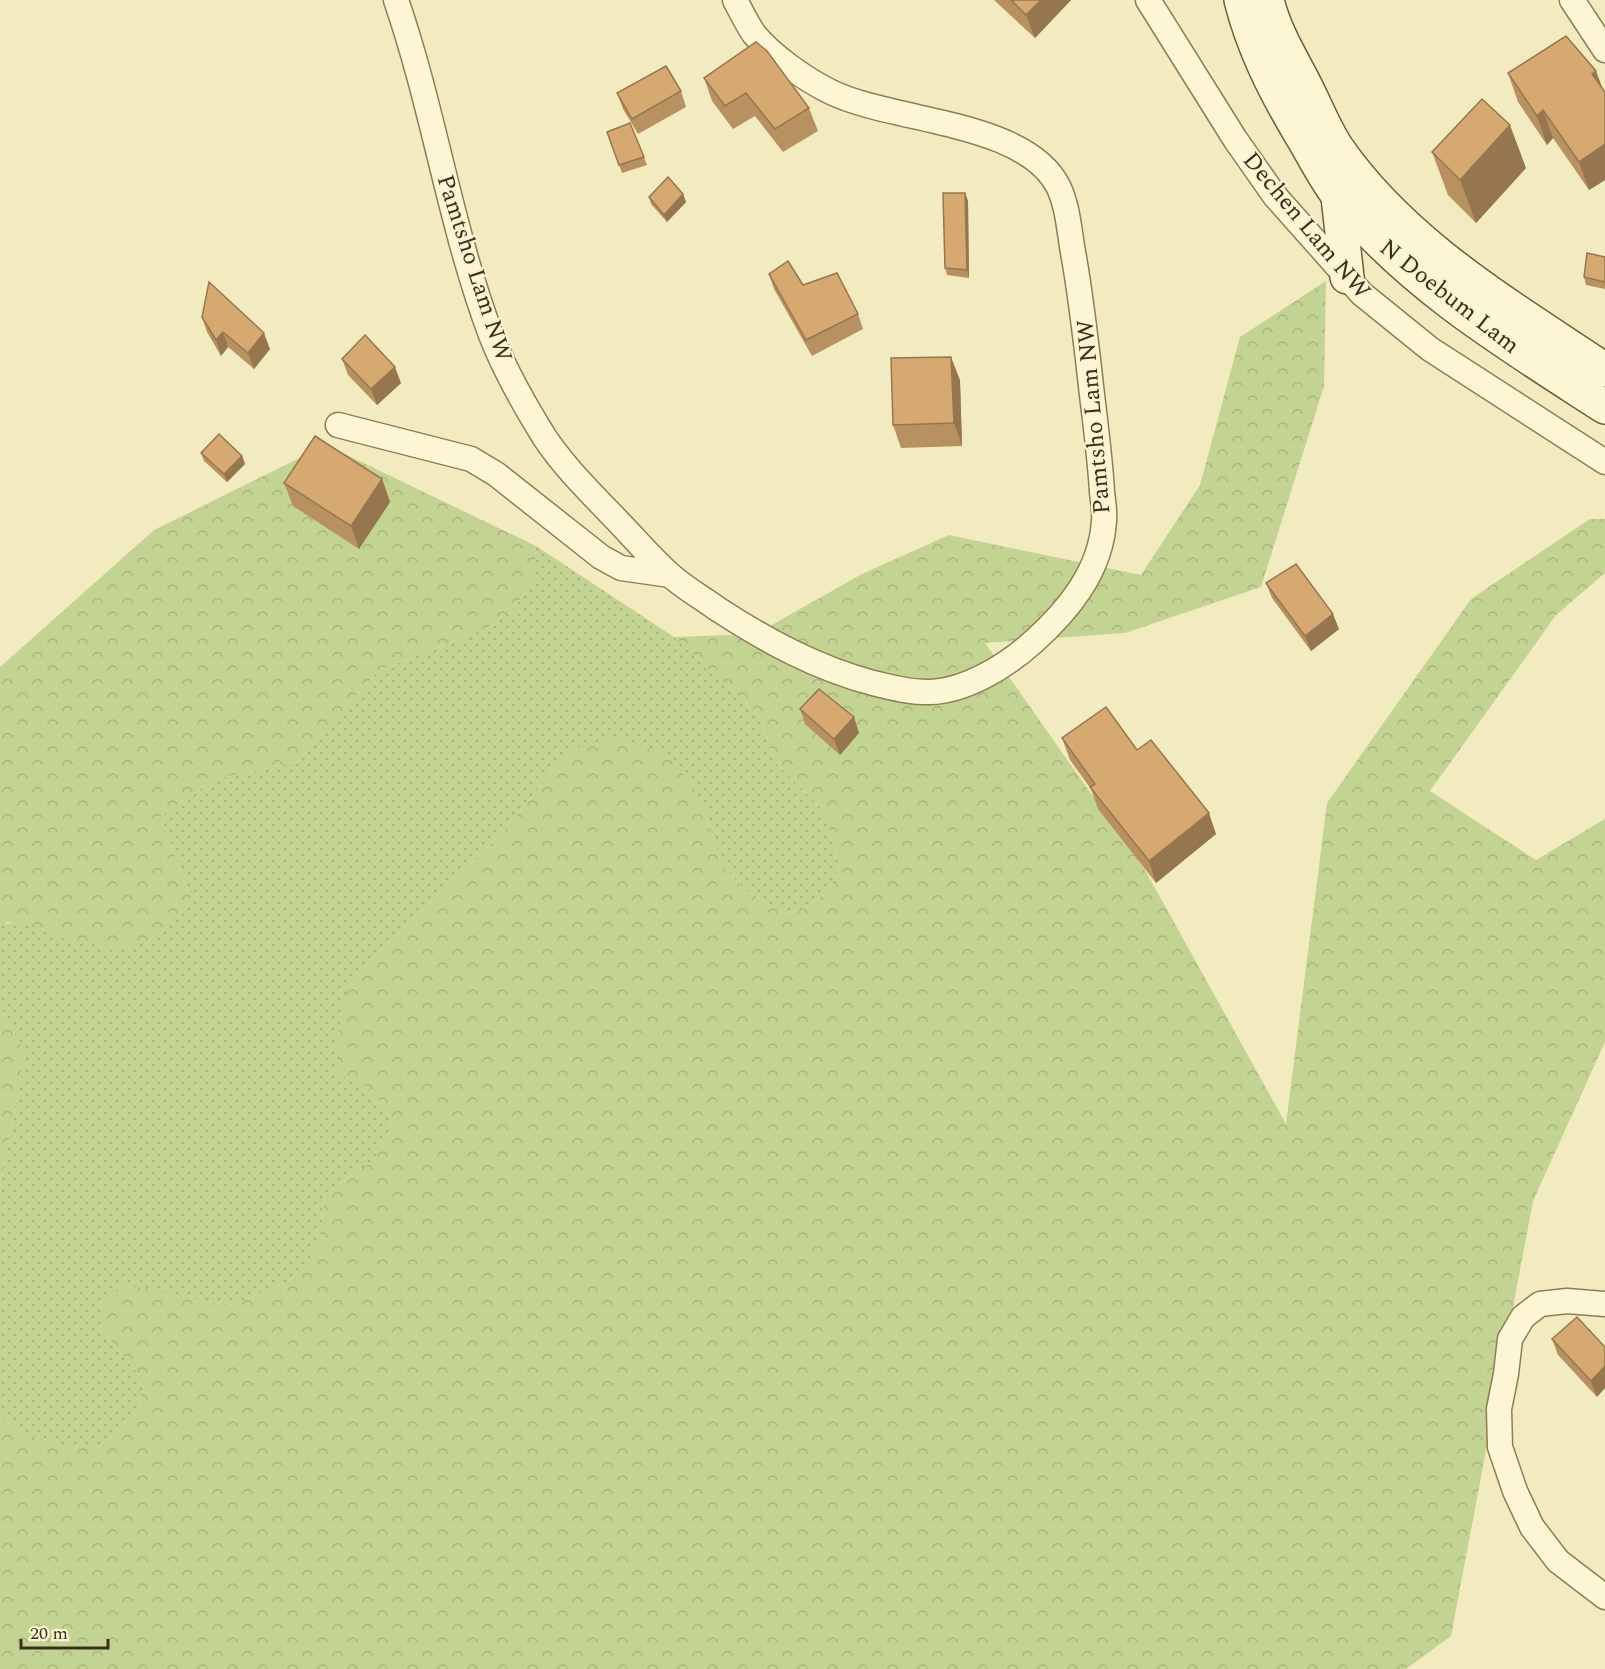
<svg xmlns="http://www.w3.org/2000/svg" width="1605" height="1669" font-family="Spectral,serif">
<defs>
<pattern id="grass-dots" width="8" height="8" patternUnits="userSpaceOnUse" patternTransform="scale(1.5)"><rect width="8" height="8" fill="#c2d392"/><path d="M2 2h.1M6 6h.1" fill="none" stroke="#a8b57d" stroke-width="1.8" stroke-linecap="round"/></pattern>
<pattern id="forest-crowns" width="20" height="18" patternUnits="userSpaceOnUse" patternTransform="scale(1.5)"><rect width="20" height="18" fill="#c2d392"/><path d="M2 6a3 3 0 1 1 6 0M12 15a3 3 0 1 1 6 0" fill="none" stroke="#a8b57d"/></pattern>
</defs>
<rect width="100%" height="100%" fill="#f3ebc0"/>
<!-- grass -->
<path fill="url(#grass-dots)" d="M 536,546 L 674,637 L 759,715 L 775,762 L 823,810 L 840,867 L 826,894 L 801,910 L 785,914 L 744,889 L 722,865 L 702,802 L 554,769 L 501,834 L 369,962 L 348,990 L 338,1073 L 371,1090 L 390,1116 L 391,1130 L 374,1160 L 325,1194 L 320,1240 L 311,1257 L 287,1282 L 231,1306 L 122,1285 L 105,1334 L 145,1382 L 134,1421 L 97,1447 L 68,1447 L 18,1431 L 0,1416 L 0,1188 L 25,1054 L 0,1006 L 0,926 C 18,916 52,934 71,941 L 189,895 L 161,816 L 215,779 L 297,762 L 378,671 L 488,628 L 514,609 L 534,578 Z"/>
<!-- forest -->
<g fill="url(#forest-crowns)">
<path d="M 1326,281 L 1324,386 L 1261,587 L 1125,633 L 985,643 L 1145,870 L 1286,1124 L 1327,803 L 1471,599 L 1590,519 L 1605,519 L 1605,573 L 1556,615 L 1430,791 L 1536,860 L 1605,819 L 1605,1042 L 1533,1201 L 1451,1636 L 1406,1669 L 0,1669 L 0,1416 L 18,1431 L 68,1447 L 97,1447 L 134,1421 L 145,1382 L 105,1334 L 101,1307 L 122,1284 L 231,1306 L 287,1282 L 311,1257 L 320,1240 L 325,1194 L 374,1160 L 391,1130 L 390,1116 L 371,1090 L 338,1074 L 336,1039 L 348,990 L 369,962 L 501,834 L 554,769 L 576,748 L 617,736 L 673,759 L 702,802 L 722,865 L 744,889 L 785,914 L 801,910 L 826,894 L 840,867 L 823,810 L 775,762 L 759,715 L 674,637 L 756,634 L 862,574 L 949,535 L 1141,575 L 1200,485 L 1240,337 Z"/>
<path d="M 326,445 L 536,546 L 534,578 L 514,609 L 488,628 L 378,671 L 297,762 L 215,779 L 161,816 L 189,895 L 187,910 L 158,935 L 129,949 L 71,941 L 22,924 L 7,922 L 0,926 L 0,667 L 154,530 Z"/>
<path d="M 0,1006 L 25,1054 L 0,1188 Z"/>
</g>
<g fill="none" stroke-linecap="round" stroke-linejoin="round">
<defs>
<g id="street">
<path d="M 396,0 C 434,110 450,226 491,335 C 505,371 525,406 545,438 C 563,465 586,488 608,511 C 629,532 648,555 669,574 C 683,587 701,597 716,608 C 765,640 816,668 873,683 C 891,687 910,693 930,692 C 966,691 1006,666 1032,643 C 1068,611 1101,571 1104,521 C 1105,512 1103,501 1102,492 C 1100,457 1095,421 1091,386 C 1086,341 1081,296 1073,252 C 1069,230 1068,206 1058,186 C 1025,121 892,122 831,92 C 806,80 772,56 754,34 C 747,24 741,11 735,0"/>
<path d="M 1148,0 L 1235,139 L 1275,196 L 1362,294 L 1430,349 L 1605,462"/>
<path d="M 1572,0 L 1605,50"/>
<path d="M 338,425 L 471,459 L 496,474 L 601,557 L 621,568 L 670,575"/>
<path d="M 1605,1304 L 1567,1301 L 1540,1304 L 1523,1317 L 1510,1339 L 1506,1374 L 1499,1409 L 1500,1447 L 1515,1491 L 1532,1527 L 1558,1561 L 1605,1597"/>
</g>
<g id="secondary">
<path d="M 1241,0 C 1253,48 1275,91 1300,133 C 1313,154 1325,180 1341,199 C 1412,287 1511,346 1605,407"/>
<path d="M 1267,0 C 1274,30 1290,56 1304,83 C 1315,104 1324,128 1337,148 C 1404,245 1510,306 1605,370"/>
<path d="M 1338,197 L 1347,277"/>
</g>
</defs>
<!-- street casing -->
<use href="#street" stroke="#8f7c55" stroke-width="27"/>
<!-- secondary casing -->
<use href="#secondary" stroke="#705c39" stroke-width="36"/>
<!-- street -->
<use href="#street" stroke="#fdf6d4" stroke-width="24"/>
<!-- secondary -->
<use href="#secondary" stroke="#fdf6d4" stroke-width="33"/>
</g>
<!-- wall -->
<g fill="#b89161">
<path d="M 994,0 L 1071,0 L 1035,38 Z"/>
<path d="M 1508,73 L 1602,88 L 1605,92 L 1605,180 L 1589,190 L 1553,138 L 1547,145 L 1518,102 Z"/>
<path d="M 704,78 L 809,108 L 818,131 L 783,152 L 755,116 L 733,129 L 712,101 Z"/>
<path d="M 681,91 L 686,107 L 638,134 L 623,109 L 617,93 Z"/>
<path d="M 607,132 L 644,157 L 647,165 L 622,173 Z"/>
<path d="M 1432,152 L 1526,168 L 1476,223 L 1448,195 Z"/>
<path d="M 965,193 L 968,201 L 969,278 L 947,275 L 945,268 Z"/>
<path d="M 683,194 L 686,202 L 667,222 L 651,204 L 649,197 Z"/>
<path d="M 1605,257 L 1605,289 L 1586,285 L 1584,277 Z"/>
<path d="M 769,274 L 803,285 L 858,314 L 863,329 L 812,356 L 774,289 Z"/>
<path d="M 202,317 L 270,349 L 254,369 L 228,347 L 221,356 L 207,332 Z"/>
<path d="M 342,359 L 401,383 L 377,405 L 348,375 Z"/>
<path d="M 960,380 L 962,446 L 901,448 L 893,425 Z"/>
<path d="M 201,453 L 242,456 L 245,464 L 227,482 L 204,461 Z"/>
<path d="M 382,479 L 390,502 L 359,549 L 293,506 L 284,483 Z"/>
<path d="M 1266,583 L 1339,629 L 1311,651 L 1272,598 Z"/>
<path d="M 800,709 L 859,733 L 840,755 L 805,724 Z"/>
<path d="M 1062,738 L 1137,750 L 1216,834 L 1156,883 L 1098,809 L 1091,789 L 1070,760 Z"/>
<path d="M 1552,1339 L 1605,1347 L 1597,1397 L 1558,1355 Z"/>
</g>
<!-- shaded-wall -->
<g fill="#96764f">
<path d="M 1041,0 L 1071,0 L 1035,38 L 1026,15 Z"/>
<path d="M 1596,71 L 1605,95 L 1592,74 Z"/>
<path d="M 1543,110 L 1553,138 L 1547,145 L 1537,116 Z"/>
<path d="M 1510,125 L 1526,168 L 1476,223 L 1460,180 Z"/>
<path d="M 1605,144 L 1605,180 L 1589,190 L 1579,162 Z"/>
<path d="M 965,193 L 968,201 L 969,278 L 967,270 Z"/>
<path d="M 683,194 L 686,202 L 667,222 L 664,215 Z"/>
<path d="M 223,332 L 228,347 L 221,356 L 216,340 Z"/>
<path d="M 264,333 L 270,349 L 254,369 L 248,353 Z"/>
<path d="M 951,357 L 960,380 L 962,446 L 954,423 Z"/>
<path d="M 395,367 L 401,383 L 377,405 L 371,389 Z"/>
<path d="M 242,456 L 245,464 L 227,482 L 224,474 Z"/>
<path d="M 382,479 L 390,502 L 359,549 L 351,526 Z"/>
<path d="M 1333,614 L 1339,629 L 1311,651 L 1305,636 Z"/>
<path d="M 854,717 L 859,733 L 840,755 L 834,739 Z"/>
<path d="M 1209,813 L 1216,834 L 1156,883 L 1149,861 Z"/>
<path d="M 1605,1366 L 1605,1388 L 1597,1397 L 1591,1381 Z"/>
</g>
<!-- building -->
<g fill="#d6a971" stroke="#96764f" stroke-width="1.5">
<path d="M 1011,0 L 1041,0 L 1026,15 Z"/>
<path d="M 1566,36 L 1596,71 L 1592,74 L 1605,92 L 1605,144 L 1579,162 L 1543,110 L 1537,116 L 1508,73 Z"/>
<path d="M 756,42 L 767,51 L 809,108 L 775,129 L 746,93 L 725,106 L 704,78 Z"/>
<path d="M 666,66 L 681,91 L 632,119 L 617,93 Z"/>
<path d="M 1482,99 L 1510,125 L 1460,180 L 1432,152 Z"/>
<path d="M 630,123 L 644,157 L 619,165 L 607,132 Z"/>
<path d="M 668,177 L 683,194 L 664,215 L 649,197 Z"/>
<path d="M 943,193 L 965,193 L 967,270 L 945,268 Z"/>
<path d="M 1587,253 L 1605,257 L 1605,282 L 1584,277 Z"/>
<path d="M 788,261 L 803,285 L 837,273 L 858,314 L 806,340 L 769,274 Z"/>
<path d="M 209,282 L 264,333 L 248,353 L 223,332 L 216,340 L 202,317 Z"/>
<path d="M 365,335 L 395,367 L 371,389 L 342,359 Z"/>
<path d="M 951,357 L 954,423 L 893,425 L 891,358 Z"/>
<path d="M 219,434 L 242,456 L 224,474 L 201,453 Z"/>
<path d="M 315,436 L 382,479 L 351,526 L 284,483 Z"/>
<path d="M 1296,564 L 1333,614 L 1305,636 L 1266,583 Z"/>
<path d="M 819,689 L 854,717 L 834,739 L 800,709 Z"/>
<path d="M 1106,707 L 1137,750 L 1151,740 L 1209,813 L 1149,861 L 1090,787 L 1095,784 L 1062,738 Z"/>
<path d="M 1577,1317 L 1605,1347 L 1605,1366 L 1591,1381 L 1552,1339 Z"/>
</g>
<g text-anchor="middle" stroke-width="4.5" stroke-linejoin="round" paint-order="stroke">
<!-- street labels -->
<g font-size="24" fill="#3c301c" stroke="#f9f3d1">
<text transform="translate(1307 225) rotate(50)" y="8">Dechen Lam NW</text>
<text transform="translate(475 268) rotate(72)" y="8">Pamtsho Lam NW</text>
<text transform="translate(1450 296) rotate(38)" y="8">N Doebum Lam</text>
<text transform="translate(1093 417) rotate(-95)" y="8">Pamtsho Lam NW</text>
</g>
</g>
<!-- scale -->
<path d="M21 1639v9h87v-9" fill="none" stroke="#3c301c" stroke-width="3"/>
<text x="30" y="1639" font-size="18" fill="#3c301c" stroke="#f9f3d1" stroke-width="4.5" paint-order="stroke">20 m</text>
</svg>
